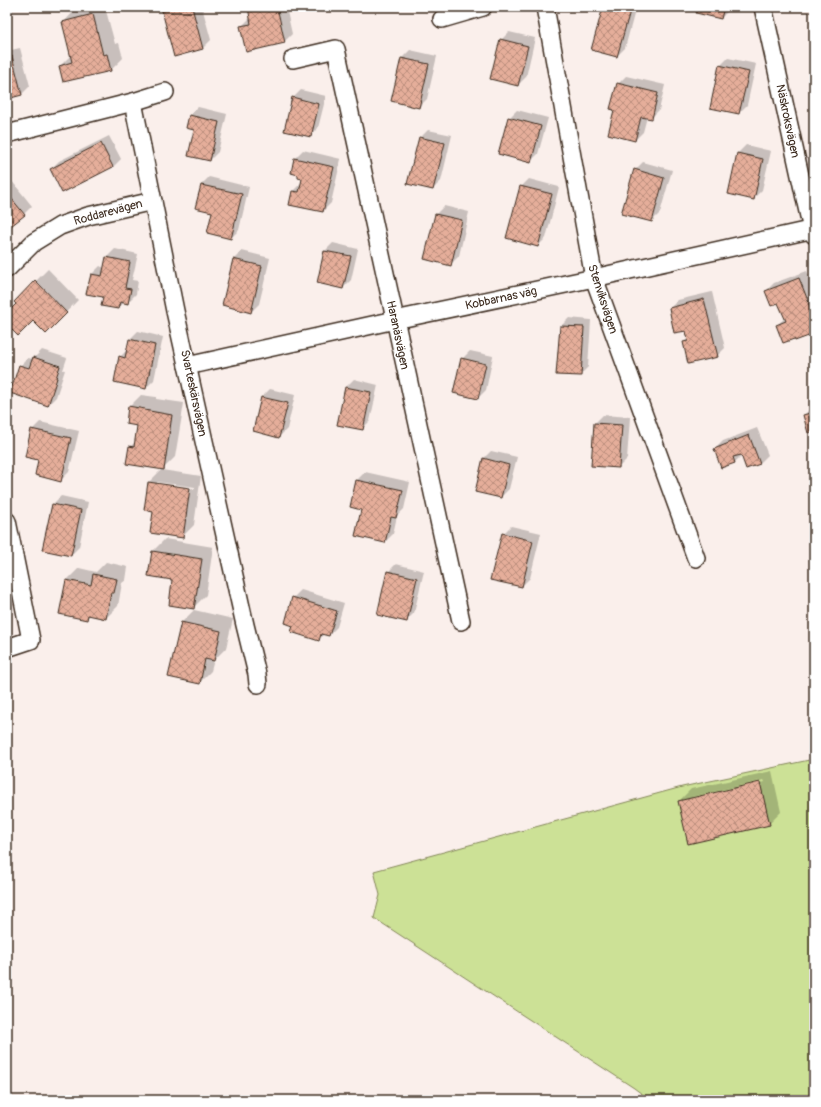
<svg xmlns="http://www.w3.org/2000/svg" width="821" height="1107" font-family="Pangolin,sans-serif">
<defs>
<pattern id="building-cross-hatch" width="8" height="8" patternUnits="userSpaceOnUse"><rect width="8" height="8" fill="#e5ae9a"/><path d="M0 0l8 8M0 8l8-8" fill="none" stroke="#bb8e7d"/></pattern>
</defs>
<rect width="100%" height="100%" fill="#faefeb"/>
<filter id="ink" filterUnits="userSpaceOnUse"><feTurbulence type="fractalNoise" baseFrequency=".025" numOctaves="2"/><feDisplacementMap in="SourceGraphic" scale="8" xChannelSelector="R" yChannelSelector="G"/><feConvolveMatrix kernelMatrix="1 2 1 2 8 2 1 2 1" color-interpolation-filters="sRGB"/></filter>
<g filter="url(#ink)">
<!-- green -->
<path fill="#cce196" stroke="#84865a" d="M 814,759 L 814,1100 L 650,1100 L 634,1088 L 374,918 L 380,895 L 374,871 L 682,787 Z"/>
<!-- shadow -->
<g fill="#0003" fill-rule="evenodd">
<path d="M 89,7 L 105,7 L 115,44 L 119,43 L 123,58 L 111,70 L 60,66 L 71,55 L 63,23 L 75,10 Z"/>
<path d="M 162,7 L 202,7 L 211,40 L 203,48 L 174,55 Z"/>
<path d="M 249,7 L 286,7 L 292,34 L 284,42 L 241,27 L 249,19 L 251,18 Z"/>
<path d="M 604,7 L 636,7 L 625,48 L 617,56 Z"/>
<path d="M 699,7 L 729,7 L 729,10 L 721,18 Z"/>
<path d="M 509,32 L 535,38 L 526,77 L 518,85 L 501,40 Z"/>
<path d="M 20,48 L 30,86 L 22,94 L 7,98 L 7,51 Z"/>
<path d="M 410,50 L 437,56 L 427,99 L 419,107 L 392,100 L 402,58 Z"/>
<path d="M 728,58 L 756,64 L 747,105 L 739,113 L 720,66 Z"/>
<path d="M 626,76 L 665,85 L 659,110 L 651,118 L 647,117 L 643,132 L 635,140 L 618,84 Z"/>
<path d="M 301,90 L 326,96 L 318,128 L 310,136 L 293,98 Z"/>
<path d="M 198,107 L 227,114 L 218,152 L 210,160 L 195,130 L 190,115 Z"/>
<path d="M 517,110 L 548,118 L 538,154 L 530,162 L 509,118 Z"/>
<path d="M 428,130 L 452,135 L 441,181 L 433,189 L 420,138 Z"/>
<path d="M 109,136 L 121,159 L 113,167 L 51,169 L 59,161 Z"/>
<path d="M 746,145 L 771,151 L 762,190 L 754,198 L 729,193 L 738,153 Z"/>
<path d="M 303,150 L 341,159 L 331,203 L 323,211 L 293,191 L 301,183 L 304,178 L 295,158 Z"/>
<path d="M 643,162 L 672,170 L 660,213 L 652,221 L 635,170 Z"/>
<path d="M 7,175 L 32,206 L 24,214 L 7,219 Z"/>
<path d="M 209,177 L 249,187 L 239,230 L 231,238 L 213,212 L 196,208 L 201,185 Z"/>
<path d="M 529,179 L 559,187 L 546,238 L 538,246 L 521,187 Z"/>
<path d="M 444,206 L 469,212 L 459,256 L 451,264 L 425,259 L 436,214 Z"/>
<path d="M 333,243 L 358,249 L 351,280 L 343,288 L 318,283 L 325,251 Z"/>
<path d="M 115,249 L 138,254 L 132,280 L 138,281 L 136,294 L 128,302 L 125,302 L 118,308 L 104,297 L 92,274 L 100,266 L 104,268 L 107,257 Z"/>
<path d="M 242,251 L 270,258 L 259,304 L 251,312 L 223,305 L 234,259 Z"/>
<path d="M 48,269 L 78,300 L 46,333 L 33,320 L 7,323 L 7,314 L 17,304 L 15,302 Z"/>
<path d="M 807,271 L 814,289 L 814,333 L 794,338 L 777,325 L 785,318 L 779,301 L 766,291 L 774,283 Z"/>
<path d="M 712,292 L 725,348 L 717,356 L 684,342 L 688,338 L 686,329 L 670,308 L 678,300 Z"/>
<path d="M 569,318 L 591,320 L 588,367 L 580,375 L 557,374 L 561,326 Z"/>
<path d="M 138,331 L 163,337 L 154,380 L 146,388 L 120,357 L 128,349 L 130,339 Z"/>
<path d="M 42,350 L 67,358 L 63,370 L 65,370 L 56,397 L 48,405 L 20,366 L 28,358 L 33,359 Z"/>
<path d="M 470,351 L 493,356 L 486,390 L 478,398 L 462,359 Z"/>
<path d="M 354,379 L 378,385 L 370,421 L 362,429 L 346,387 Z"/>
<path d="M 270,389 L 295,395 L 287,429 L 279,437 L 262,397 Z"/>
<path d="M 141,395 L 156,397 L 156,399 L 184,403 L 175,457 L 162,470 L 201,476 L 194,525 L 182,537 L 154,511 L 149,482 L 162,469 L 130,447 L 136,441 L 139,425 L 129,407 ZM 157,482 L 195,487 L 195,489 L 157,484 Z"/>
<path d="M 812,407 L 814,407 L 814,430 L 804,415 Z"/>
<path d="M 603,415 L 630,417 L 627,459 L 619,467 L 595,423 Z"/>
<path d="M 40,422 L 79,431 L 69,472 L 61,480 L 39,459 L 32,430 Z"/>
<path d="M 757,428 L 768,455 L 760,463 L 747,468 L 742,455 L 735,462 L 715,449 L 723,441 Z"/>
<path d="M 491,451 L 517,457 L 509,489 L 501,497 L 476,491 L 483,459 Z"/>
<path d="M 365,472 L 410,482 L 404,509 L 397,516 L 393,534 L 385,542 L 363,509 L 351,506 L 357,480 Z"/>
<path d="M 61,496 L 88,502 L 79,547 L 71,555 L 43,549 L 53,504 Z"/>
<path d="M 511,526 L 541,533 L 530,578 L 522,586 L 503,534 Z"/>
<path d="M 165,539 L 213,547 L 206,595 L 194,607 L 153,551 Z"/>
<path d="M 106,562 L 128,567 L 126,580 L 122,583 L 118,606 L 106,618 L 91,614 L 86,619 L 60,613 L 67,580 L 79,568 L 96,572 Z"/>
<path d="M 396,564 L 424,571 L 414,613 L 406,621 L 388,572 Z"/>
<path d="M 301,590 L 344,603 L 337,627 L 329,635 L 324,634 L 319,639 L 294,625 L 293,598 Z"/>
<path d="M 194,610 L 233,619 L 226,648 L 214,660 L 211,671 L 199,683 L 169,677 L 182,622 Z"/>
<path d="M 772,771 L 781,812 L 769,824 L 679,801 L 691,789 ZM 764,780 L 765,782 L 692,799 L 692,797 Z"/>
</g>
<!-- building -->
<g fill="url(#building-cross-hatch)" stroke="#3b2a1e">
<path d="M 161,7 L 192,7 L 203,49 L 174,57 Z"/>
<path d="M 248,7 L 277,7 L 285,43 L 246,52 L 240,26 L 251,24 Z"/>
<path d="M 603,7 L 616,7 L 630,11 L 617,57 L 591,50 Z"/>
<path d="M 698,7 L 724,7 L 721,19 L 696,13 Z"/>
<path d="M 93,14 L 103,55 L 107,54 L 111,71 L 63,82 L 59,66 L 72,62 L 62,22 Z"/>
<path d="M 500,39 L 528,46 L 518,86 L 490,79 Z"/>
<path d="M 12,56 L 22,95 L 7,99 L 7,57 Z"/>
<path d="M 401,58 L 429,64 L 419,108 L 391,101 Z"/>
<path d="M 719,65 L 749,72 L 739,114 L 710,108 Z"/>
<path d="M 617,83 L 658,93 L 652,119 L 641,117 L 635,141 L 608,134 L 614,110 L 610,109 Z"/>
<path d="M 292,97 L 319,104 L 311,137 L 284,131 Z"/>
<path d="M 189,115 L 219,122 L 210,161 L 188,156 L 194,130 L 186,128 Z"/>
<path d="M 508,117 L 541,126 L 531,163 L 498,154 Z"/>
<path d="M 419,137 L 445,143 L 433,190 L 407,184 Z"/>
<path d="M 101,143 L 113,167 L 62,193 L 50,169 Z"/>
<path d="M 737,153 L 763,159 L 754,200 L 728,194 Z"/>
<path d="M 294,158 L 334,167 L 323,212 L 289,205 L 292,191 L 299,192 L 302,179 L 298,178 L 298,175 L 291,173 Z"/>
<path d="M 634,169 L 664,178 L 652,222 L 621,214 Z"/>
<path d="M 201,185 L 242,194 L 231,239 L 207,233 L 212,212 L 195,208 Z"/>
<path d="M 520,186 L 552,194 L 538,247 L 506,238 Z"/>
<path d="M 7,193 L 25,215 L 11,226 L 7,221 Z"/>
<path d="M 435,214 L 462,220 L 451,266 L 424,259 Z"/>
<path d="M 324,251 L 351,256 L 343,289 L 317,283 Z"/>
<path d="M 106,257 L 130,262 L 125,288 L 131,289 L 128,304 L 120,302 L 118,309 L 101,306 L 103,297 L 86,294 L 91,274 L 102,276 Z"/>
<path d="M 233,259 L 262,266 L 251,313 L 222,305 Z"/>
<path d="M 799,278 L 814,316 L 814,334 L 795,341 L 794,339 L 783,343 L 776,325 L 786,321 L 778,303 L 771,306 L 765,291 Z"/>
<path d="M 35,280 L 67,313 L 46,334 L 33,321 L 18,336 L 7,325 L 7,313 L 16,304 L 14,302 Z"/>
<path d="M 704,299 L 718,357 L 688,364 L 683,342 L 688,341 L 686,331 L 674,333 L 669,308 Z"/>
<path d="M 560,326 L 584,327 L 581,376 L 556,375 Z"/>
<path d="M 129,339 L 155,345 L 146,389 L 114,382 L 119,356 L 125,358 Z"/>
<path d="M 33,357 L 60,366 L 56,378 L 57,378 L 48,406 L 10,393 L 19,365 L 29,368 Z"/>
<path d="M 461,358 L 486,364 L 478,399 L 453,393 Z"/>
<path d="M 345,387 L 371,392 L 363,430 L 337,425 Z"/>
<path d="M 261,397 L 288,403 L 279,438 L 253,431 Z"/>
<path d="M 128,406 L 145,409 L 144,410 L 172,415 L 164,470 L 126,464 L 129,446 L 134,447 L 137,426 L 126,424 Z"/>
<path d="M 814,412 L 814,431 L 808,433 L 803,415 Z"/>
<path d="M 594,423 L 622,425 L 619,468 L 591,466 Z"/>
<path d="M 31,429 L 71,438 L 61,482 L 35,475 L 38,460 L 25,457 Z"/>
<path d="M 749,435 L 760,464 L 746,469 L 741,455 L 733,457 L 735,463 L 721,468 L 714,449 Z"/>
<path d="M 483,458 L 509,465 L 501,498 L 475,492 Z"/>
<path d="M 356,480 L 403,490 L 396,518 L 391,517 L 385,543 L 355,536 L 361,510 L 350,507 Z"/>
<path d="M 148,482 L 190,488 L 183,538 L 150,533 L 153,512 L 144,510 Z"/>
<path d="M 52,504 L 81,510 L 71,556 L 42,550 Z"/>
<path d="M 502,533 L 533,541 L 522,587 L 490,580 Z"/>
<path d="M 152,551 L 202,559 L 194,609 L 169,605 L 172,580 L 148,576 Z"/>
<path d="M 387,571 L 417,578 L 407,622 L 377,615 Z"/>
<path d="M 93,574 L 117,579 L 114,593 L 111,593 L 106,619 L 88,615 L 87,620 L 59,614 L 66,580 L 91,585 Z"/>
<path d="M 292,597 L 337,611 L 329,636 L 321,634 L 319,641 L 291,632 L 293,626 L 285,623 Z"/>
<path d="M 181,622 L 221,631 L 214,661 L 205,659 L 200,684 L 168,677 Z"/>
<path d="M 760,782 L 770,825 L 688,844 L 678,801 Z"/>
</g>
<g fill="none" stroke-linecap="round" stroke-linejoin="round">
<defs>
<g id="street">
<path d="M 545,7 L 594,278 L 696,558"/>
<path d="M 763,7 L 812,230 L 814,235"/>
<path d="M 442,19 L 483,7"/>
<path d="M 293,59 L 336,49 L 461,621"/>
<path d="M 133,102 L 175,311 L 245,625 L 257,674 L 258,684"/>
<path d="M 7,134 L 133,102 L 165,92"/>
<path d="M 7,269 L 34,242 L 60,226 L 88,216 L 153,201"/>
<path d="M 187,366 L 395,320 L 594,278 L 814,229"/>
<path d="M 7,521 L 31,640 L 7,648"/>
</g>
</defs>
<!-- street casing -->
<use href="#street" stroke="#3b2a1e" stroke-width="20"/>
<!-- street -->
<use href="#street" stroke="#fff" stroke-width="17"/>
</g>
</g>
<g text-anchor="middle" stroke-width="3" stroke-linejoin="round" paint-order="stroke">
<!-- street labels -->
<g font-size="12" fill="#3b2a1e" stroke="#fff">
<text transform="translate(788 121) rotate(78)" y="4">Näskroksvägen</text>
<text transform="translate(108 212) rotate(-15)" y="4">Roddarevägen</text>
<text transform="translate(501 298) rotate(-12)" y="4">Kobbarnas väg</text>
<text transform="translate(603 299) rotate(72)" y="4">Stenviksvägen</text>
<text transform="translate(398 335) rotate(78)" y="4">Haranäsvägen</text>
<text transform="translate(194 393) rotate(78)" y="4">Svarteskärsvägen</text>
</g>
</g>
<!-- margin -->
<rect width="821" height="1107" fill="none" stroke="#fff" stroke-width="24"/>
<rect x="12" y="12" width="797" height="1083" fill="none" stroke="#3b2a1e" stroke-width="1.5" filter="url(#ink)"/>
</svg>
